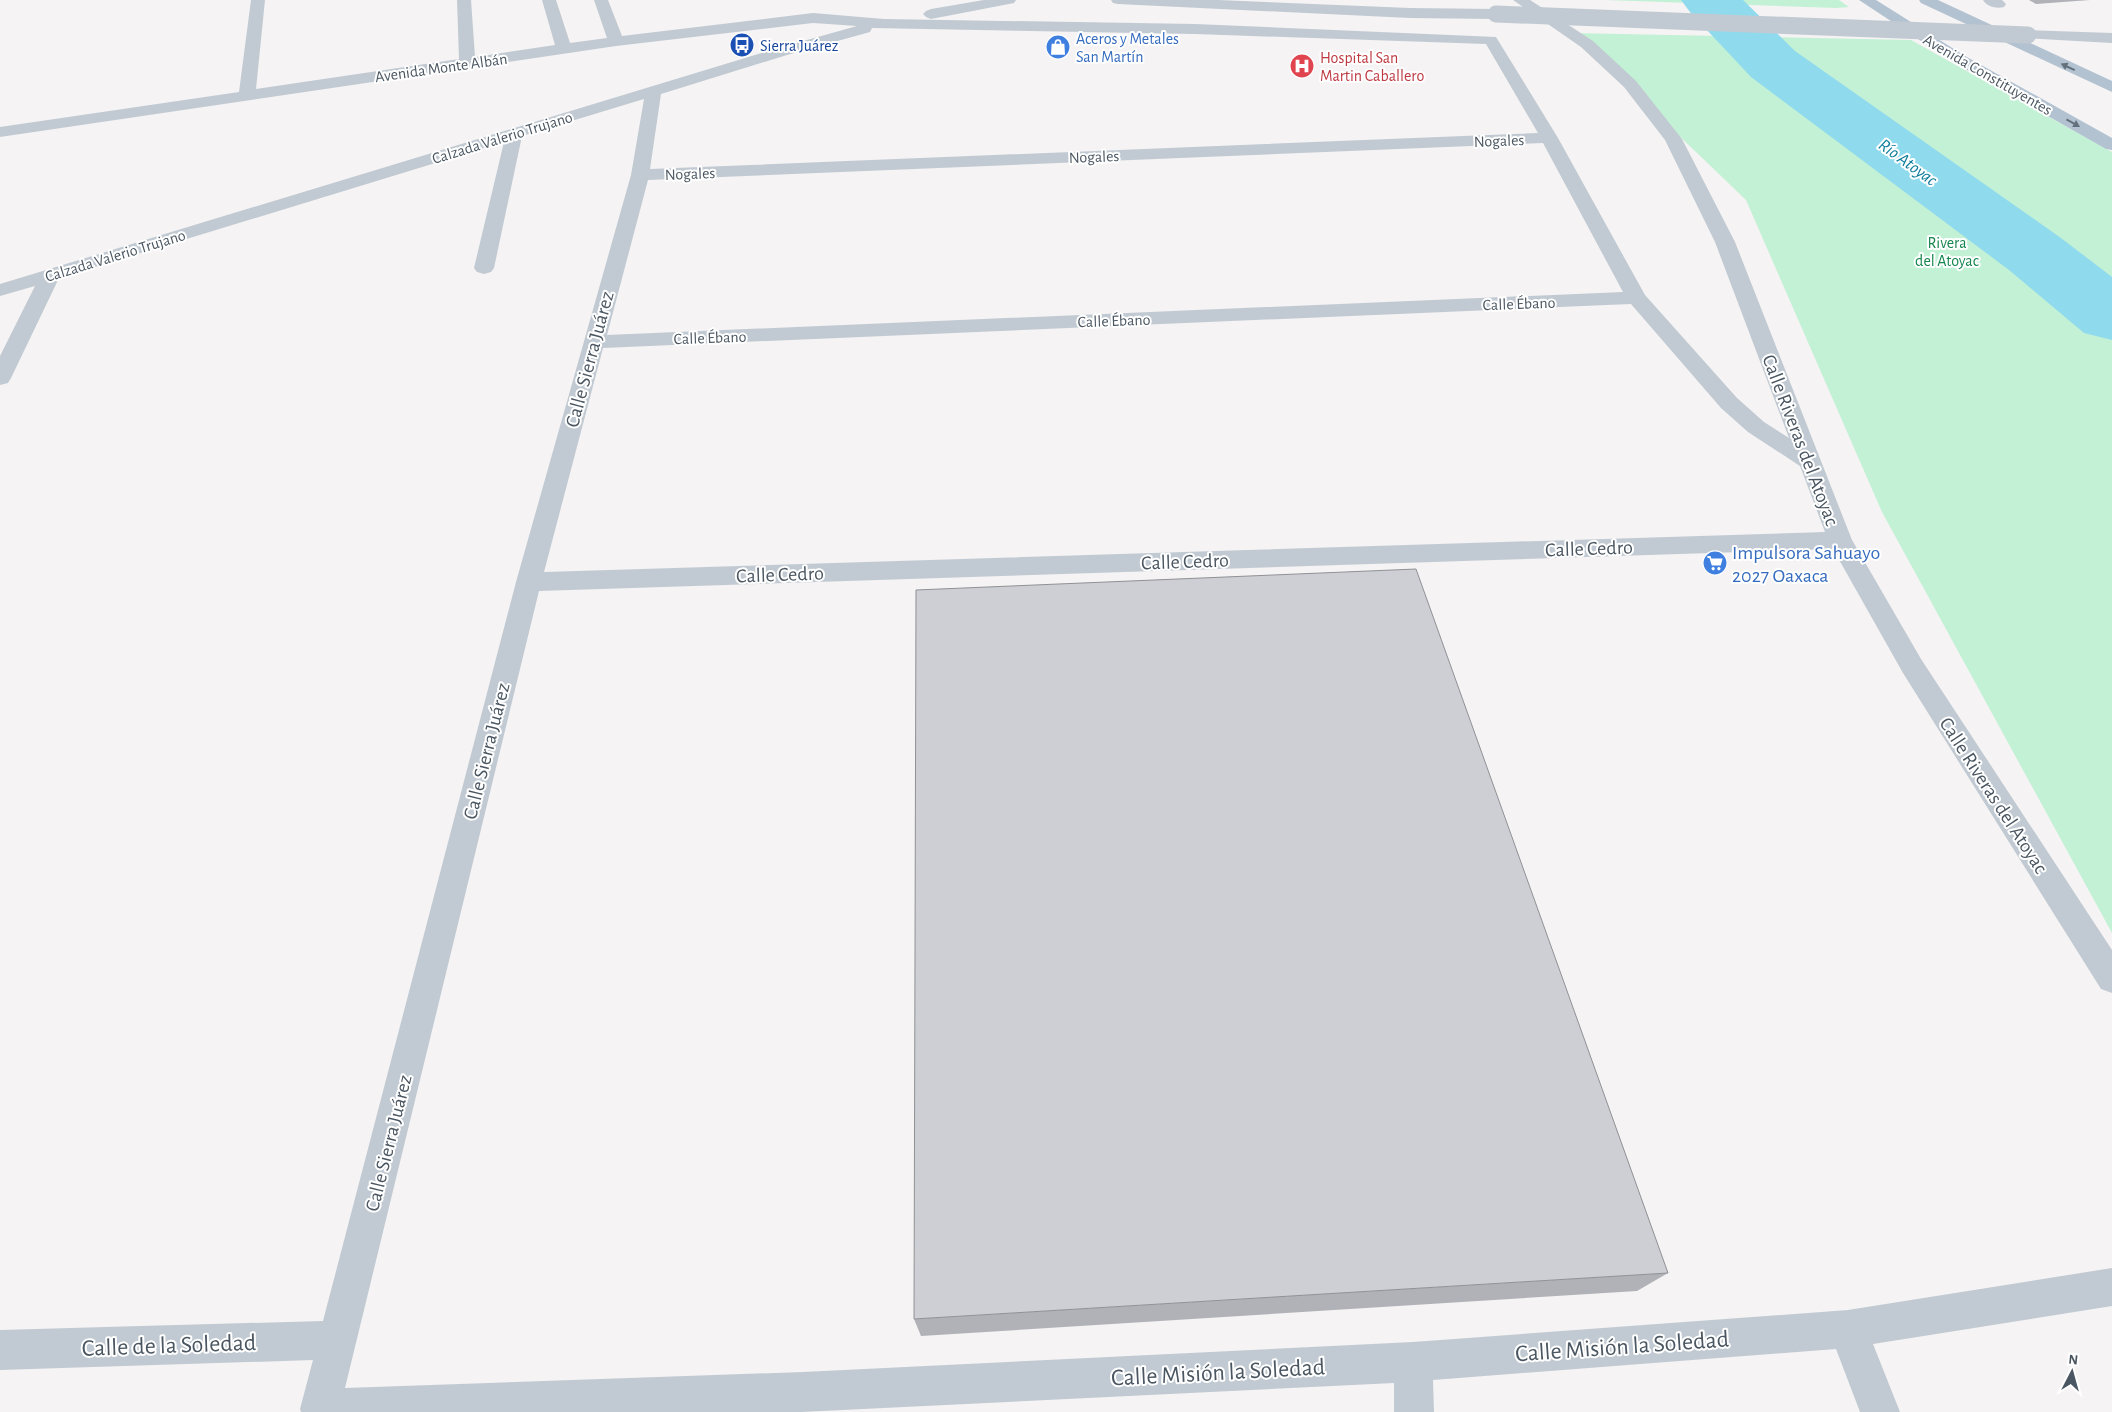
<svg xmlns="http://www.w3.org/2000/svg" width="2112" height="1412" font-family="'Alegreya Sans',sans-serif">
<rect width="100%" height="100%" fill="#f5f3f3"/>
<!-- green -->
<g fill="#c3f1d5">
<path d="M 1605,0 L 1839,0 L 1849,7 L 1836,8 Z"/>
<path d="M 1572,33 L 1911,40 L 2112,152 L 2112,933 L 1882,512 L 1746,200 Z"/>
</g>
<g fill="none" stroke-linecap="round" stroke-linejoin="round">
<!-- river -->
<path fill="#90daee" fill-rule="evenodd" d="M 1681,0 L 1743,0 L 1795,51 L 2061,238 L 2112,277 L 2112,340 L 2084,333 L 2009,270 L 1751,77 L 1690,12 Z"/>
<!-- minor -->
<g fill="#c1cad2" fill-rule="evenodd">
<path d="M 251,0 L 265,0 L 256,89 L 459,59 L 457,0 L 471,0 L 475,57 L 555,45 L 542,0 L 556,0 L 570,43 L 607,38 L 594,0 L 608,0 L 622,36 L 813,13 L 884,19 L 1195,24 L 1496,37 L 1558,138 L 1645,295 L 1737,398 L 1764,422 L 1789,438 L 1715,242 L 1665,140 L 1624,87 L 1581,47 L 1513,0 L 1530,0 L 1593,41 L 1636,81 L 1682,139 L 1735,242 L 1852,540 L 1921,659 L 2112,950 L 2112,993 L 2101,989 L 1903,673 L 1833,549 L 539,591 L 345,1388 L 803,1372 L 1413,1342 L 1848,1310 L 2112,1268 L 2112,1306 L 1873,1344 L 1900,1412 L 1860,1412 L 1836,1349 L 1433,1380 L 1434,1412 L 1394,1412 L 1394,1383 L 801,1412 L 301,1412 L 300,1409 L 313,1360 L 0,1370 L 0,1330 L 323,1321 L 516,582 L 631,175 L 644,99 L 522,136 L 494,268 L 491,272 L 484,274 L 477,272 L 474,268 L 504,142 L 59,278 L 11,378 L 8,383 L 0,385 L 0,356 L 35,286 L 0,296 L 0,284 L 775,49 L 857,26 L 813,23 L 616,46 L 0,137 L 0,127 L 239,92 ZM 872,28 L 1195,34 L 1486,44 L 1538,133 L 650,169 L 661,94 L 787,55 L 870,32 ZM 1543,143 L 1623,292 L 607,335 L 648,180 ZM 1631,304 L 1721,408 L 1748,432 L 1800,466 L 1825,532 L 544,572 L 603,348 Z"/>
<path d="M 984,0 L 1016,0 L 1014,3 L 1009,4 L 931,19 L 926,17 L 923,14 L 926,11 L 931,9 Z"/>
<path d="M 1111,0 L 1218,0 L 1410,8 L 1496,9 L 1501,11 L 1504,14 L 1501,17 L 1496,19 L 1410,18 L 1118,4 L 1113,3 Z"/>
<path d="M 1983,0 L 2002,0 L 2006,4 L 2004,7 C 1997,9 1987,7 1983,0 Z"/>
<path d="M 2028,30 L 2112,33 L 2112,43 L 2023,38 L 2020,35 L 2023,32 Z"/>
</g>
<!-- major -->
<g fill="#b3c2d1" fill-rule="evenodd">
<path d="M 1859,0 L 1876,0 L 1965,56 L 2112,138 L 2112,150 L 2106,149 L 1953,62 Z"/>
<path d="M 1919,0 L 1938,0 L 2112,81 L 2112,92 L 1921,3 Z"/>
</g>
<!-- minor-bridge -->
<path stroke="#c1cad2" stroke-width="17" d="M 1496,14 L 2028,35"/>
</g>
<!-- wall -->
<g fill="#b0b2b7">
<path d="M 2029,0 L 2090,0 L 2036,4 Z"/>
<path d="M 1668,1273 L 1637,1291 L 921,1336 L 914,1319 Z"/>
</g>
<!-- building -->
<path fill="#cdcfd5" stroke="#909195" d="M 1416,569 L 1668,1273 L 914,1319 L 916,590 Z"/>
<!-- one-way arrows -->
<defs><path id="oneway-solid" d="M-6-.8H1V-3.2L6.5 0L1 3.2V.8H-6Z" transform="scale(1.25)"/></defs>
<g fill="#64717d">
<use href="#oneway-solid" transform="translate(2068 67) rotate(-155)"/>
<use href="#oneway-solid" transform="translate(2073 123) rotate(29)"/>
</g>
<!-- icons -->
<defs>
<symbol id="bus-disc" viewBox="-11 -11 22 22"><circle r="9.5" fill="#1a4fb4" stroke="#fff"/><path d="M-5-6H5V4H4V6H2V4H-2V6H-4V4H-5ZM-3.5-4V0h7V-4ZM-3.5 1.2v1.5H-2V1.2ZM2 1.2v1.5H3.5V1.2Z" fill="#fff"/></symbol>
<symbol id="shop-disc" viewBox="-11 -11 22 22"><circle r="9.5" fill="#3f7fe0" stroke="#fff"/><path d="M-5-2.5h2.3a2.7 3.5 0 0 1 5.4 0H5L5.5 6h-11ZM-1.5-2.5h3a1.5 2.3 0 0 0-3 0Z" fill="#fff"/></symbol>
<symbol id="hospital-disc" viewBox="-11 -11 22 22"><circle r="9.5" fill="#e0444e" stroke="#fff"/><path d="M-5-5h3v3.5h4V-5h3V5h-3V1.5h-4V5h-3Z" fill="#fff"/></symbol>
<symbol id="supermarket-disc" viewBox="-11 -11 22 22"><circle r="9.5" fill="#3f7fe0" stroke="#fff"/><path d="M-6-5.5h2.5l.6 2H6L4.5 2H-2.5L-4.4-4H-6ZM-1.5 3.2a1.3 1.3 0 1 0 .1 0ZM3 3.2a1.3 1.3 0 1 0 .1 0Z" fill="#fff"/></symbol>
</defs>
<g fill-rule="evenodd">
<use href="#bus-disc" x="728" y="31" width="28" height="28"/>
<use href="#shop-disc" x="1044" y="33" width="28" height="28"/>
<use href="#hospital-disc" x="1288" y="52" width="28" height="28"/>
<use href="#supermarket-disc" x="1701" y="549" width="28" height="28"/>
</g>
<g text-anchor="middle" stroke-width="4" stroke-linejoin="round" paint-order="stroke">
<!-- far-shop labels -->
<g font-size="16" fill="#366cbe" stroke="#fff" text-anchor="start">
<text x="1076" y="44">Aceros y Metales<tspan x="1076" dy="18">San Martín</tspan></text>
</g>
<!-- far-transit labels -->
<g font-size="16" fill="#164399" stroke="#fff" text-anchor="start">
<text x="760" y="51">Sierra Juárez</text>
</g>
<!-- far-health labels -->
<g font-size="16" fill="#be3a42" stroke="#fff" text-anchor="start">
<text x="1320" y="63">Hospital San<tspan x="1320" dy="18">Martin Caballero</tspan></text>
</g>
<!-- far-street labels -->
<g font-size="16" fill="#4a5661" stroke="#fff">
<text transform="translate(441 67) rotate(-8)" y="6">Avenida Monte Albán</text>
<text transform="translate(1988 74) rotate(30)" y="6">Avenida Constituyentes</text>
<text transform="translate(502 137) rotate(-17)" y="6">Calzada Valerio Trujano</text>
<text transform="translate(1499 140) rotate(-2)" y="6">Nogales</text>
<text transform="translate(1094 156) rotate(-2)" y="6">Nogales</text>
<text transform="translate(690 173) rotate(-2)" y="6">Nogales</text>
<text transform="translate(115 255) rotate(-17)" y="6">Calzada Valerio Trujano</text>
<text transform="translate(1519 303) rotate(-2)" y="6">Calle Ébano</text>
<text transform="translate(1114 320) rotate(-2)" y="6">Calle Ébano</text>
<text transform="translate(710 337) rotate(-2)" y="6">Calle Ébano</text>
</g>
<!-- far-park labels -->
<g font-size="16" fill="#17864f" stroke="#fff">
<text x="1947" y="248">Rivera<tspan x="1947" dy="18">del Atoyac</tspan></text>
</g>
<!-- far-water labels -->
<g font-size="18" font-style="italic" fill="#0c7c9b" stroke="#fff">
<text transform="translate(1908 162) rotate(36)" y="6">Río Atoyac</text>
</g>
<!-- street labels -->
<g font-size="20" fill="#4a5661" stroke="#fff">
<text transform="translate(589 359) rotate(-75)" y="7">Calle Sierra Juárez</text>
<text transform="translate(1801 440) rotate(69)" y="7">Calle Riveras del Atoyac</text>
<text transform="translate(1589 548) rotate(-2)" y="7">Calle Cedro</text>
<text transform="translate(1185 561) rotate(-2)" y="7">Calle Cedro</text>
<text transform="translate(780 574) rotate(-2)" y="7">Calle Cedro</text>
<text transform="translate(486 751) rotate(-76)" y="7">Calle Sierra Juárez</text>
<text transform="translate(1994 795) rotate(57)" y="7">Calle Riveras del Atoyac</text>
<text transform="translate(388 1143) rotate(-76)" y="7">Calle Sierra Juárez</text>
</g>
<!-- shop labels -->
<g font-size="20" fill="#366cbe" stroke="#fff" text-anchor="start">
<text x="1732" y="559">Impulsora Sahuayo<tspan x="1732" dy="23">2027 Oaxaca</tspan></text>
</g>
<!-- near-street labels -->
<g font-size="24" fill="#4a5661" stroke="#fff">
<text transform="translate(169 1345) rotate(-2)" y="8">Calle de la Soledad</text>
<text transform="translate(1622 1346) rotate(-4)" y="8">Calle Misión la Soledad</text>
<text transform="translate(1218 1372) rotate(-3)" y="8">Calle Misión la Soledad</text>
</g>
</g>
<!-- north arrow -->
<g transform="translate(2072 1372) rotate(6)" stroke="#ffffff" stroke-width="4" paint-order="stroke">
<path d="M0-4L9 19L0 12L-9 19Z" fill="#4a5661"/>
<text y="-8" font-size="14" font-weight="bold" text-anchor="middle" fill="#4a5661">N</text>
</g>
</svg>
